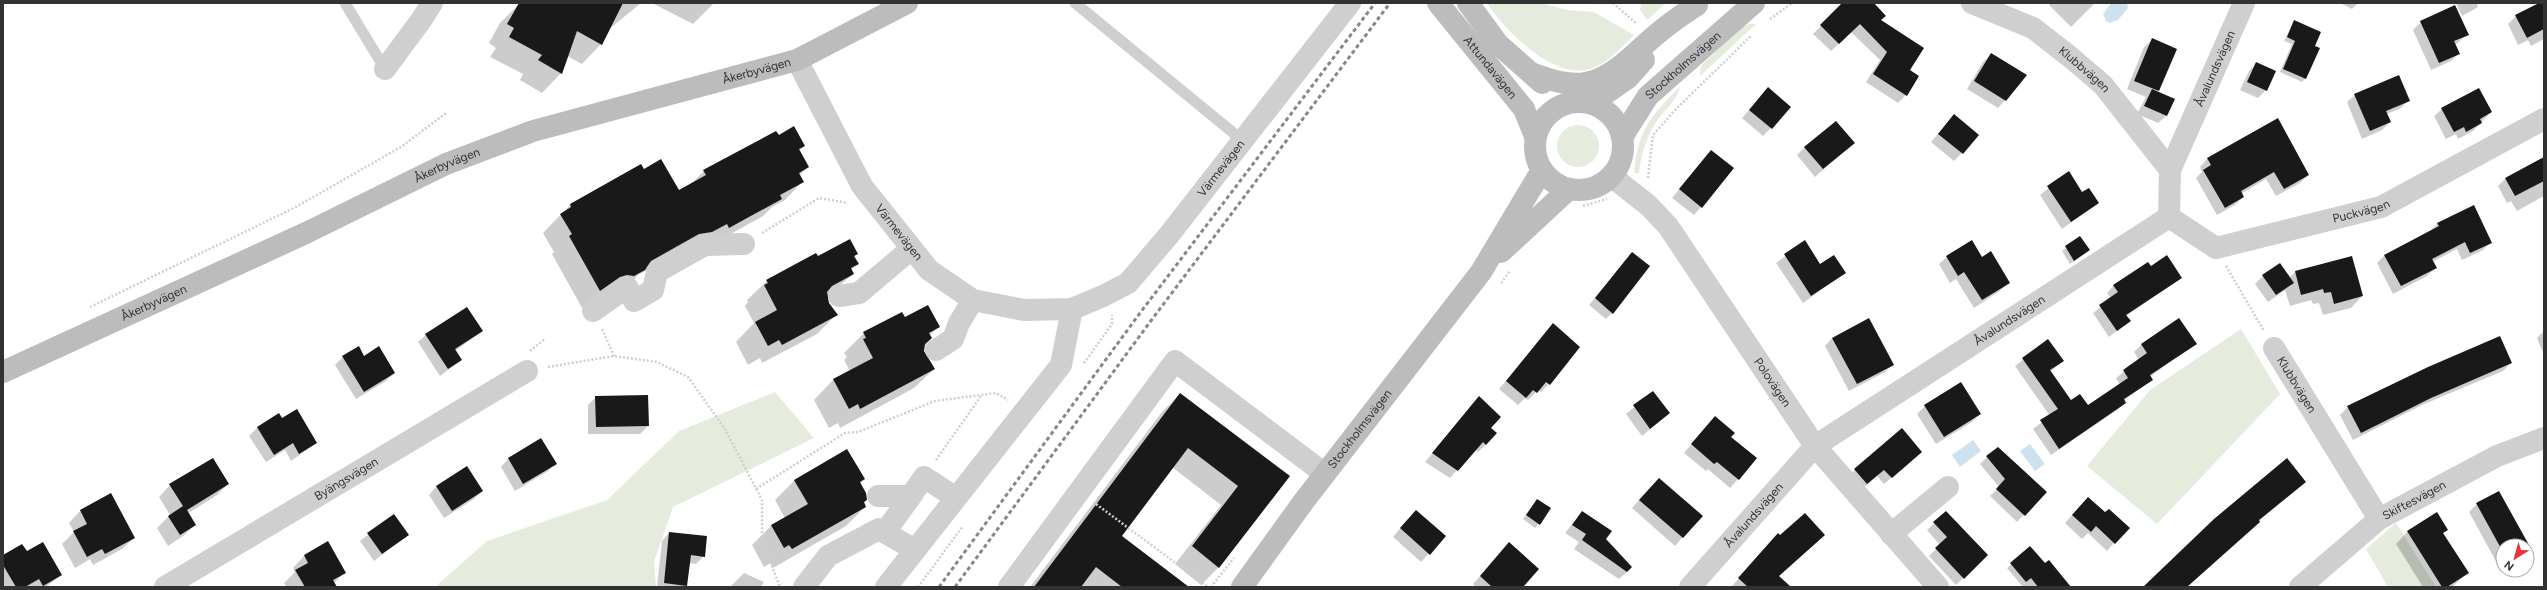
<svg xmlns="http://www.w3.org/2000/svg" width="2547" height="590" font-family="Figtree,sans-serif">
<rect width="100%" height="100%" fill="#fff"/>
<!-- green -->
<g fill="#e5ecde">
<path d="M 1487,3 L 1542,3 L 1567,10 L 1594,12 L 1634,35 C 1622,47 1607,64 1590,69 C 1554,80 1505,31 1487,3 Z"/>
<path d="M 1641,3 L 1666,3 L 1647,20 L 1640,10 Z"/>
<path d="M 1748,24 L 1756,24 L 1700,76 L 1701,66 L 1739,29 Z"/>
<path d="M 1680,86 C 1677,102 1663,110 1655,124 C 1646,138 1640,158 1639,174 L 1634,172 C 1639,127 1651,117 1680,86 Z"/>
<circle cx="1578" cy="146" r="21"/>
<path d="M 2241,329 L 2280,394 L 2157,524 L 2087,466 L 2150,390 Z"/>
<path d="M 775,392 L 814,438 L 673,507 L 654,562 L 656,587 L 435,587 L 487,541 L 607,500 L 679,431 Z"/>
<path d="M 2396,523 L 2436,587 L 2388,587 L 2366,549 Z"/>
</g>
<!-- water -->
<g fill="#cde2ef">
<path d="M 2111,3 L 2127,3 L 2128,8 L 2118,20 L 2110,23 L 2106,21 L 2103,14 Z"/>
<path d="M 1973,440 L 1981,451 L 1960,467 L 1952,455 Z"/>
<path d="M 2030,444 L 2045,464 L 2035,471 L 2020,451 Z"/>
</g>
<!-- shadow -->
<g fill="#0003">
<path d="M 520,3 L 641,3 L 608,30 L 601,44 L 582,64 L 567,56 L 561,73 L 542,93 L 520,80 L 523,74 L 490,57 L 496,48 L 489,43 L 500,23 Z"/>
<path d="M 652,3 L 714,3 L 693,24 Z"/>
<path d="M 1844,3 L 1872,3 L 1880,21 L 1909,70 L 1906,95 L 1898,103 L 1866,82 L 1880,60 L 1851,32 L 1831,51 L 1813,34 Z"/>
<path d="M 2051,3 L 2095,3 L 2071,27 L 2049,5 Z"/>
<path d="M 2340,3 L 2358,3 L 2352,9 Z"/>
<path d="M 2456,3 L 2477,3 L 2478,7 L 2462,16 Z"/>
<path d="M 2541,3 L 2544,3 L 2544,39 L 2531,46 L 2528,40 L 2518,45 L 2508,24 L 2516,16 Z"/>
<path d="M 2294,21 L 2314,46 L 2306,78 L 2302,82 L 2280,72 L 2292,44 L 2284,41 Z"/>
<path d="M 2421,22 L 2468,34 L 2455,45 L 2459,53 L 2451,61 L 2431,70 L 2413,30 Z"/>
<path d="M 2152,40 L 2157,92 L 2173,100 L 2166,116 L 2158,123 L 2137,114 L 2146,97 L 2127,89 L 2144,47 Z"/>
<path d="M 1991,55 L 2005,100 L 1998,108 L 1967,89 L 1983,62 Z"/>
<path d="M 2257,63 L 2266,90 L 2258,98 L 2240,90 L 2249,71 Z"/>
<path d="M 1768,89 L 1771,128 L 1763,136 L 1742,118 Z"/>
<path d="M 2355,95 L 2409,100 L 2401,108 L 2387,114 L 2390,122 L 2382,130 L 2362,139 L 2347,102 Z"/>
<path d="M 2442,109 L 2491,112 L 2473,131 L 2458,139 L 2456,134 L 2446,139 L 2434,116 Z"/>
<path d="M 1954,115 L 1962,153 L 1954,161 L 1931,142 Z"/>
<path d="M 2277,120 L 2308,175 L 2300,183 L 2276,196 L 2266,179 L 2241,194 L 2243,197 L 2235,205 L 2217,215 L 2196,178 L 2202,172 L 2200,167 L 2207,159 Z"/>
<path d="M 778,136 L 804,146 L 799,151 L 808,167 L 799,176 L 802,182 L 785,200 L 772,207 L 763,216 L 711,245 L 680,252 L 638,275 L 626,288 L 601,294 L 582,308 L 552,254 L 554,252 L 543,233 L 570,205 L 644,170 L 678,191 L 691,184 L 704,171 Z"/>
<path d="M 1853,143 L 1815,177 L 1797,155 L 1805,147 Z"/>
<path d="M 1711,151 L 1701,207 L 1694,215 L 1672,198 Z"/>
<path d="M 2544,158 L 2544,196 L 2517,211 L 2511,201 L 2507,203 L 2498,186 L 2505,179 Z"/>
<path d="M 2068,173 L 2082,193 L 2098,203 L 2062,229 L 2040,195 Z"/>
<path d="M 2438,223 L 2491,242 L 2483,250 L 2462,260 L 2457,249 L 2432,262 L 2435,268 L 2427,276 L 2393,294 L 2377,263 L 2385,255 L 2430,231 Z"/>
<path d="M 2080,237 L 2089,250 L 2070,264 L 2062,251 Z"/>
<path d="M 1805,242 L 1820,265 L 1844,273 L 1803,303 L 1776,263 Z"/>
<path d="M 1632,253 L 1612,313 L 1606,319 L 1589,305 Z"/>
<path d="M 857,254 L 854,257 L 857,264 L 851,270 L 853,274 L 827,297 L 828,304 L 836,315 L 817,334 L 762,363 L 760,358 L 748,365 L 736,342 L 754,323 L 745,306 L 748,302 L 747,300 L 767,281 L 818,258 Z"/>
<path d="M 1947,257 L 2009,282 L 2001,290 L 1974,308 L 1956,279 L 1950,283 L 1939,264 Z"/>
<path d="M 2351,257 L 2362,296 L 2351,308 L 2323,315 L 2319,303 L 2313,304 L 2311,300 L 2290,306 L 2285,290 L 2268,302 L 2255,284 L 2263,276 L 2289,278 L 2295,272 Z"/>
<path d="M 2151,268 L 2181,278 L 2126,316 L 2129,321 L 2109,337 L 2093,313 L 2111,299 L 2107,293 L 2114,285 Z"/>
<path d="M 1553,325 L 1549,384 L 1541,392 L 1538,390 L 1528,400 L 1525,398 L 1518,405 L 1499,389 Z"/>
<path d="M 938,327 L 929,336 L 931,338 L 922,351 L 934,369 L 914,388 L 840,428 L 838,423 L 829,428 L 814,400 L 833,380 L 850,371 L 844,360 L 847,357 L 844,353 L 864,333 Z"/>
<path d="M 482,331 L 455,351 L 461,360 L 440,376 L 418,342 L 426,335 Z"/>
<path d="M 2544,331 L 2544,355 L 2537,338 Z"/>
<path d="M 1832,338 L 1893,364 L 1885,372 L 1849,391 L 1825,346 Z"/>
<path d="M 2048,341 L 2063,361 L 2050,372 L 2070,402 L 2087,407 L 2120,385 L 2116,378 L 2139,360 L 2134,352 L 2141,345 L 2195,343 L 2150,377 L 2152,380 L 2123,401 L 2125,403 L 2117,410 L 2051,455 L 2033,429 L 2050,416 L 2015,366 Z"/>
<path d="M 343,357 L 394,373 L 386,381 L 356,399 L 335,365 Z"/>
<path d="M 2511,363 L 2503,371 L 2422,405 L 2353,440 L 2340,415 L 2348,407 Z"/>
<path d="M 1653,392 L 1669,413 L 1642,436 L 1626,414 Z"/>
<path d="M 1180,394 L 1289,477 L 1219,567 L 1201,585 L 1175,564 L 1221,505 L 1172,467 L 1121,537 L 1187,587 L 1030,587 L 1162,412 Z"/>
<path d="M 596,397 L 648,426 L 640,434 L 588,434 L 588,405 Z"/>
<path d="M 1479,398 L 1490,428 L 1486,444 L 1478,452 L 1475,449 L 1450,478 L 1425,462 Z"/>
<path d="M 1925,406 L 1979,414 L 1972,422 L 1936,444 L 1917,414 Z"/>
<path d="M 279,415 L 282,420 L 316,443 L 291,461 L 285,450 L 266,462 L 249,436 L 257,428 Z"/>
<path d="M 1708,425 L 1730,437 L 1756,459 L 1730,488 L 1708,469 L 1706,471 L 1684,453 Z"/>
<path d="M 541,439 L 555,463 L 548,471 L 515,491 L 501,467 L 508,459 Z"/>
<path d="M 1987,457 L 2045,492 L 2017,522 L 1990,496 L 1999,487 L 1980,464 Z"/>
<path d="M 1914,458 L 1884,484 L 1877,476 L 1860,491 L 1848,477 L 1855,470 Z"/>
<path d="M 467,468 L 482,491 L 474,499 L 444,518 L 429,495 L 436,487 Z"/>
<path d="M 864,479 L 860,484 L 865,507 L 846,526 L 773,568 L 770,563 L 764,567 L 752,545 L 771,526 L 785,518 L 775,500 L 795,480 Z"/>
<path d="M 2305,482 L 2226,549 L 2187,587 L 2147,587 Z"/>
<path d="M 228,484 L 217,495 L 187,514 L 195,525 L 183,536 L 168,546 L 157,528 L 170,515 L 159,497 L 170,485 Z"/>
<path d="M 1651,487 L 1701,516 L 1675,546 L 1632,508 Z"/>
<path d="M 110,495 L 134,538 L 122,549 L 93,565 L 90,559 L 75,568 L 62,544 L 74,532 L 69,523 L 80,511 Z"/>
<path d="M 1537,500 L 1539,524 L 1535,528 L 1523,519 Z"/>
<path d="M 2477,504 L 2503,546 L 2503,562 L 2498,565 L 2469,512 Z"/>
<path d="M 2080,506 L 2105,514 L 2114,543 L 2107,551 L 2088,533 L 2082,539 L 2065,523 Z"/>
<path d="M 1582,512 L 1605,539 L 1627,572 L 1619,579 L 1574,549 L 1579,542 L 1565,533 Z"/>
<path d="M 1946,513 L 1987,555 L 1956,585 L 1929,556 L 1940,545 L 1927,530 Z"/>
<path d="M 2437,513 L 2447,529 L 2442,534 L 2467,573 L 2452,587 L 2423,587 L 2396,544 L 2407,532 Z"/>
<path d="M 393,516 L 407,535 L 374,561 L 360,541 Z"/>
<path d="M 1408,519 L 1445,536 L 1421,562 L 1393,537 Z"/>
<path d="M 669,533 L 704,556 L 696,564 L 689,563 L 685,587 L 657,587 L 662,541 Z"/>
<path d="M 1772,541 L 1817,541 L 1778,577 L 1788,587 L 1734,587 L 1732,586 Z"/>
<path d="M 327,543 L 345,572 L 333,584 L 335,587 L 286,587 L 284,583 L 295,572 L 293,568 L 304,556 Z"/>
<path d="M 1509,544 L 1521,587 L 1476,587 L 1473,584 Z"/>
<path d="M 2030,548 L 2066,587 L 2023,587 L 2007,568 Z"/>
<path d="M 27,553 L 61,575 L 46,587 L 4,587 L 3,556 Z"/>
<path d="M 744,573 L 764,582 L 761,587 L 730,587 Z"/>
</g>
<!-- building -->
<g fill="#191919">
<path d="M 519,3 L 623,3 L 602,45 L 577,31 L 562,74 L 538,60 L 542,55 L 509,37 L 514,28 L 507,24 Z"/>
<path d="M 1842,3 L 1874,3 L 1886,16 L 1881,20 L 1924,48 L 1910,70 L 1919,76 L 1907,96 L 1873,74 L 1887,52 L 1860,24 L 1839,44 L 1820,25 Z"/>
<path d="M 2539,3 L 2544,3 L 2544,29 L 2527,38 L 2515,15 Z"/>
<path d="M 2455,5 L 2469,35 L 2454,41 L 2460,54 L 2439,63 L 2420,21 Z"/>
<path d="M 2294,20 L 2321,32 L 2315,46 L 2320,48 L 2306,79 L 2283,69 L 2295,41 L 2287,37 Z"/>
<path d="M 2152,38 L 2177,49 L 2159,91 L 2134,81 Z"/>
<path d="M 1991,53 L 2027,75 L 2006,101 L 1974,81 Z"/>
<path d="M 2256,62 L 2276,71 L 2267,91 L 2247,82 Z"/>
<path d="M 2399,75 L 2410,101 L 2386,111 L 2391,122 L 2370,131 L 2354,94 Z"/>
<path d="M 1768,87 L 1791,107 L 1772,129 L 1749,110 Z"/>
<path d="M 2479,88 L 2492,112 L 2480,119 L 2482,123 L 2466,132 L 2464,127 L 2454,132 L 2441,108 Z"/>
<path d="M 2152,89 L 2175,99 L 2167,116 L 2144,106 Z"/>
<path d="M 1954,114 L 1979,135 L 1963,154 L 1938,134 Z"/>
<path d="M 2278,118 L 2309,175 L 2284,189 L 2274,172 L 2241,191 L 2244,197 L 2225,208 L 2203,170 L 2211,165 L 2207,158 Z"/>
<path d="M 1836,121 L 1855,143 L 1823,169 L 1804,147 Z"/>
<path d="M 794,126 L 805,146 L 799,149 L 809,167 L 799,173 L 804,182 L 780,195 L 782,199 L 738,223 L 729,228 L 727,224 L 712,232 L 699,234 L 651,261 L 645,270 L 634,276 L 627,275 L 620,277 L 600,291 L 569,236 L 572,234 L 560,214 L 571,207 L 570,204 L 641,164 L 644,169 L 661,159 L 679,190 L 706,175 L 703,170 L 776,131 L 779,135 Z"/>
<path d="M 1711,150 L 1734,168 L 1702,208 L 1679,189 Z"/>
<path d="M 2544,157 L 2544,181 L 2515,196 L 2505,178 Z"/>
<path d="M 2069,171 L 2082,192 L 2089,188 L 2099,203 L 2071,222 L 2047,186 Z"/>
<path d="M 2474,205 L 2492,243 L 2470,253 L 2465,242 L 2432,259 L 2437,268 L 2401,286 L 2384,255 L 2439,226 L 2437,223 Z"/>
<path d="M 2080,236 L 2090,250 L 2074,261 L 2065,246 Z"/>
<path d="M 850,239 L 858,254 L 854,256 L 859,264 L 851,268 L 854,274 L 832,286 L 827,292 L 829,303 L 838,315 L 782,345 L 779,340 L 768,346 L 755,322 L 777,310 L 764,285 L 768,283 L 766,280 L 816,253 L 818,256 Z"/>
<path d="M 1805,240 L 1820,264 L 1834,255 L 1846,273 L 1811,296 L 1784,254 Z"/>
<path d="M 1972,240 L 1982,257 L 1991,251 L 2010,283 L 1982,300 L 1964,272 L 1958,276 L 1946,256 Z"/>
<path d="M 1632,252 L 1650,266 L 1613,314 L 1595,298 Z"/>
<path d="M 2167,255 L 2182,278 L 2126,315 L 2131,321 L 2117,331 L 2099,305 L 2118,292 L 2113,285 L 2148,262 L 2151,266 Z"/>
<path d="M 2352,256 L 2363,296 L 2334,304 L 2331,292 L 2324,293 L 2323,289 L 2301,295 L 2295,271 Z"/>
<path d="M 2280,263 L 2294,283 L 2276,295 L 2262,275 Z"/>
<path d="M 928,305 L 940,327 L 929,333 L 932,338 L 925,344 L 924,351 L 935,369 L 860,409 L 858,404 L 849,409 L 833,379 L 873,358 L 863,339 L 866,338 L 863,332 L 902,312 L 905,317 Z"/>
<path d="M 467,307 L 483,331 L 455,349 L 462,360 L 448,369 L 425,334 Z"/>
<path d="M 1869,318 L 1894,365 L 1857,384 L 1832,338 Z"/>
<path d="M 2179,318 L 2197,344 L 2150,375 L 2153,380 L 2124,399 L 2126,403 L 2059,449 L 2040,420 L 2058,409 L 2022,358 L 2048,339 L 2064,361 L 2050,370 L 2071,400 L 2080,394 L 2088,405 L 2128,378 L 2123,370 L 2147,353 L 2141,344 Z"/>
<path d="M 1553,323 L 1580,347 L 1550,385 L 1546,382 L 1537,393 L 1533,390 L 1526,398 L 1506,381 Z"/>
<path d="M 2500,336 L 2512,363 L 2431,398 L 2361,433 L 2347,406 L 2428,367 Z"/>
<path d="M 359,346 L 364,356 L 379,346 L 395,373 L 364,392 L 342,356 Z"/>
<path d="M 1961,382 L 1981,414 L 1944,437 L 1924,405 Z"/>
<path d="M 1653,391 L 1670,413 L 1650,429 L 1633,405 Z"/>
<path d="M 1180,393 L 1290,476 L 1219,568 L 1192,546 L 1238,486 L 1188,448 L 1122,536 L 1189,587 L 1122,587 L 1096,567 L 1081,587 L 1034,587 Z"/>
<path d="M 648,395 L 649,426 L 596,427 L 595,396 Z"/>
<path d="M 1479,396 L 1501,417 L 1491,428 L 1497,433 L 1486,445 L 1483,442 L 1458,471 L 1432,453 Z"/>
<path d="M 297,409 L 317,443 L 299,454 L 293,443 L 274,455 L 257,427 L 279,413 L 282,418 Z"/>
<path d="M 1715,416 L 1735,433 L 1731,437 L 1757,458 L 1739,480 L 1717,462 L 1714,464 L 1691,444 Z"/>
<path d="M 1902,428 L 1922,452 L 1892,478 L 1884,470 L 1867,484 L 1854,469 Z"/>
<path d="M 541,438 L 557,464 L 523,484 L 508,458 Z"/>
<path d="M 1998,447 L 2047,492 L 2025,516 L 1996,489 L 2005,479 L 1986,456 Z"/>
<path d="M 847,449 L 865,479 L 860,482 L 866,493 L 867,500 L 864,502 L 866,507 L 792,549 L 789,545 L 784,548 L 771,525 L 808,504 L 794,480 Z"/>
<path d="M 213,458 L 229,484 L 187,510 L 196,525 L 180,535 L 168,516 L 183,506 L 169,484 Z"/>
<path d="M 2287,458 L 2306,482 L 2259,520 L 2260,522 L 2187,587 L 2143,587 L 2214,519 Z"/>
<path d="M 467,466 L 483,491 L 452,511 L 436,486 Z"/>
<path d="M 1659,478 L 1703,516 L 1683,538 L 1639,500 Z"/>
<path d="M 2499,491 L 2529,545 L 2527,547 L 2503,546 L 2503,552 L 2476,503 Z"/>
<path d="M 111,493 L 135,538 L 105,554 L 102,549 L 87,557 L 73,531 L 87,524 L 80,510 Z"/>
<path d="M 2088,497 L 2105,512 L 2109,509 L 2130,528 L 2115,544 L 2096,526 L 2091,532 L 2072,515 Z"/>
<path d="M 1537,499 L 1551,508 L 1540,525 L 1526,515 Z"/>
<path d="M 1416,510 L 1446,536 L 1430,555 L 1400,528 Z"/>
<path d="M 1582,511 L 1612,531 L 1606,539 L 1632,567 L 1627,572 L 1582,540 L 1586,534 L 1572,525 Z"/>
<path d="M 1946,511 L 1988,555 L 1964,579 L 1935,548 L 1947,537 L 1933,522 Z"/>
<path d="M 2437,512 L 2448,530 L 2443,533 L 2469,573 L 2447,587 L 2442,587 L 2407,531 Z"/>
<path d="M 1805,513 L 1825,535 L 1779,576 L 1791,587 L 1748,587 L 1738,578 L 1778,533 L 1780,535 Z"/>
<path d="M 394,514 L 409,535 L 382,554 L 367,533 Z"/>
<path d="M 669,532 L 707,536 L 705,557 L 691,555 L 687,586 L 664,583 Z"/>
<path d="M 328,541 L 346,573 L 333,580 L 337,587 L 305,587 L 295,570 L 308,563 L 304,555 Z"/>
<path d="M 43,542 L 62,575 L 43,586 L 39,579 L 25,587 L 16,587 L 3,565 L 3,555 L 22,544 L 27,551 Z"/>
<path d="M 1509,542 L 1539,569 L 1523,587 L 1492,587 L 1480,576 Z"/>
<path d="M 2030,546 L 2045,563 L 2049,560 L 2071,587 L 2038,587 L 2031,578 L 2026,582 L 2010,563 Z"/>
</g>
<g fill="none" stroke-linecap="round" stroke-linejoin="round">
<!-- path -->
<g stroke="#cfcfcf" stroke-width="2.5" stroke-dasharray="2 2" stroke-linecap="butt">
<path d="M 1589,3 L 1609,3"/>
<path d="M 1613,3 L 1637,24"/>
<path d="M 1770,19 L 1792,3"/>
<path d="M 1648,178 L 1653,135 L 1676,109 L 1751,36"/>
<path d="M 1583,206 L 1607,199"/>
<path d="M 762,233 L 819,198 L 848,203"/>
<path d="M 2226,266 L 2264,331"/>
<path d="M 1501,283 L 1510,271"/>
<path d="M 90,307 L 294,208 L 401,147 L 446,113"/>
<path d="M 602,329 L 614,356"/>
<path d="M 530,351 L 545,339"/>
<path d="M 1084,363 L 1112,324 L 1112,315"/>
<path d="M 548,367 L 614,356 L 657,362 L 688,377 L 725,429 L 762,500 L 762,541 L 780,587"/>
<path d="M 936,460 L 981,396"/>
<path d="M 756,489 L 845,433 L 858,432 L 935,401 L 996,393 L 1008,400"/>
<path d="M 1096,504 L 1208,587"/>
<path d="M 918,587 L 963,526"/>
<path d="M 1211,587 L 1234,558"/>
</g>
<!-- lane -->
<g stroke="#cfcfcf" stroke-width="11">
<path d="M 345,3 L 385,69"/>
<path d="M 1075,3 L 1242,140"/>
</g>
<!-- street -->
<g stroke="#cfcfcf" stroke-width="22">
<path id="s1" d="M 1972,3 L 2033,28 L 2069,56 L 2103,85 L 2170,170"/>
<path id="s2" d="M 797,60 L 862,186 L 929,270 L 973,300 L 1024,310 L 1072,309 L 1103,296 L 1128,283 L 1169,235 L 1350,3"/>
<path d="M 385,69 L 422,19 L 432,3"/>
<path id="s3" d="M 1611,176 L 1648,205 L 1668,226 L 1815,446 L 1938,587"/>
<path id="s4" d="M 2169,217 L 2216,248 L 2381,207 L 2544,119"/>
<path d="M 839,296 L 859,293 L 911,249"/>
<path d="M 593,311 L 627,287 L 634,301 L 653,290 L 657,272 L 705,245 L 744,244"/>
<path id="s5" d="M 2274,348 L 2379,519"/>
<path d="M 936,350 L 953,339 L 959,323 L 973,300"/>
<path d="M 878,496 L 911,496 L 924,477 L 956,498"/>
<path d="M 885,532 L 911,496"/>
<path d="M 1891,534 L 1948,487"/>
<path id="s6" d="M 165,587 L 527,371"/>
<path d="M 804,587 L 828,556 L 879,529 L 915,550"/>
<path d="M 886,587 L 1061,365 L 1072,309"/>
<path d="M 1009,587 L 1175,361 L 1325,474"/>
<path id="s7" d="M 1690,587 L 1815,446 L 2169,217 L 2170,170 L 2244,3"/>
<path id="s8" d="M 2300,587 L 2379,519 L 2497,456 L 2544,438"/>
</g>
<!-- secondary -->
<g stroke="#bcbcbc" stroke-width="22">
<path id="s9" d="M 1438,3 L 1524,109 L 1535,136"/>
<path d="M 1468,3 L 1498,44 L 1542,83"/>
<path d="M 1531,73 C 1548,79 1566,86 1585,83 C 1613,79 1636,51 1657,34 C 1670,23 1683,14 1697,5"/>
<circle cx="1579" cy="146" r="44"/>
<path d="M 1592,103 L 1628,78 L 1644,60"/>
<path id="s10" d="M 1622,137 L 1648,96 L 1754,3"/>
<path d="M 1501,252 L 1569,189"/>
<path id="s11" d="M 3,372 L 308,232 L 446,164 L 533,131 L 797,60 L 907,3"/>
<path id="s12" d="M 1242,587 L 1304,501 L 1481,272 L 1542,170"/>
</g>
<!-- rail -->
<g stroke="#878787" stroke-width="3" stroke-dasharray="4 3" stroke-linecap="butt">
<path d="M 939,587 L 1140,313 L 1375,3"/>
<path d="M 955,587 L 1150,322 L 1390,3"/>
</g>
</g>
<g text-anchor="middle" stroke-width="4" stroke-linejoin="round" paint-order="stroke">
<!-- street labels -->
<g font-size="12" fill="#323232" stroke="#fff">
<text dy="4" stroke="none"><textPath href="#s10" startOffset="95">Stockholmsvägen</textPath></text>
<text dy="4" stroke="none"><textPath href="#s9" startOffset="83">Attundavägen</textPath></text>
<text dy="4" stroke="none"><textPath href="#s7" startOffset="768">Åvalundsvägen</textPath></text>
<text dy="4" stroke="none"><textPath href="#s11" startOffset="814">Åkerbyvägen</textPath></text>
<text dy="4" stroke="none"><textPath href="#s1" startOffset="132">Klubbvägen</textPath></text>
<text dy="4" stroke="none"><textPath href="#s11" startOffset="490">Åkerbyvägen</textPath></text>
<text dy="4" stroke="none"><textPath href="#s2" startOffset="612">Värmevägen</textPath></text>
<text dy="4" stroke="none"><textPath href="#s4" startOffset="206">Puckvägen</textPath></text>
<text dy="4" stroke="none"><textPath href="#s2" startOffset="201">Värmevägen</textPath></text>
<text dy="4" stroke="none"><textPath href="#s11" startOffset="166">Åkerbyvägen</textPath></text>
<text dy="4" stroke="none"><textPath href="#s7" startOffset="420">Åvalundsvägen</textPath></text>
<text dy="4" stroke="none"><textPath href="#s3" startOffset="264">Polovägen</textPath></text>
<text dy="4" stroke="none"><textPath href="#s5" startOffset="43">Klubbvägen</textPath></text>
<text dy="4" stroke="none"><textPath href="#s12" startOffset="197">Stockholmsvägen</textPath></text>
<text dy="4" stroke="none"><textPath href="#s6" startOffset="211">Byängsvägen</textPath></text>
<text dy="4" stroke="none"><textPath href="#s8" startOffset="144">Skiftesvägen</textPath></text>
<text dy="4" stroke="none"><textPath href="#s7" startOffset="96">Åvalundsvägen</textPath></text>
</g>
</g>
<!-- border -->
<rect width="2547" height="590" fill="none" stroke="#323232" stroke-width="8"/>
<!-- north arrow -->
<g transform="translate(2515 558) rotate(217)"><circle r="19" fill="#ffffff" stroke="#adadad"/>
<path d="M0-3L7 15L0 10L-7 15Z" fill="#ec3240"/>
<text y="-6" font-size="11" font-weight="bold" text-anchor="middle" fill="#323232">N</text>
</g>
</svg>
